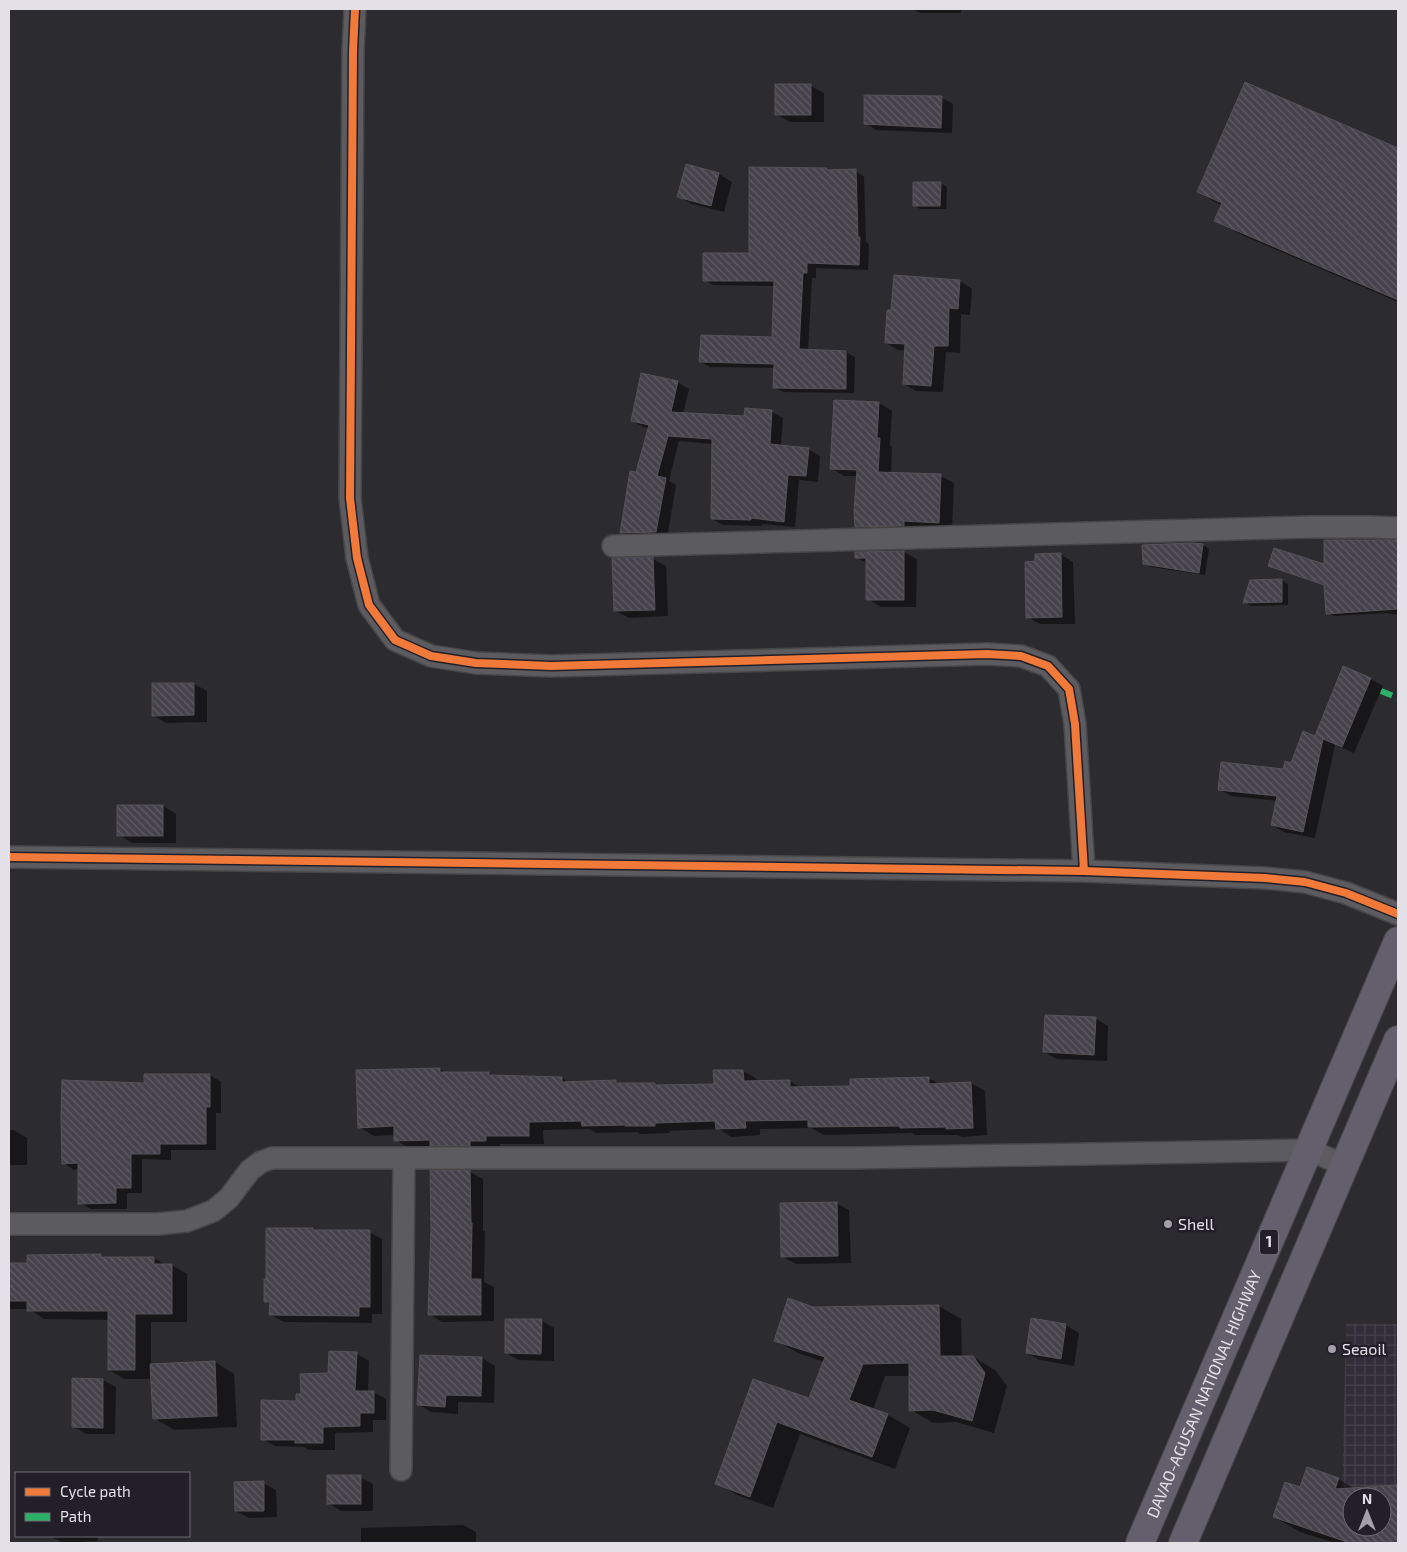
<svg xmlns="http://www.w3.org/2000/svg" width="1407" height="1552" font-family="'Exo 2',sans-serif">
<defs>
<pattern id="industrial-grid" width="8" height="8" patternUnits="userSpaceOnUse" patternTransform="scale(1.25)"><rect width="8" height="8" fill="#312e3a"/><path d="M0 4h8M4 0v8" fill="none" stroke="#45424d"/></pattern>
<pattern id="building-back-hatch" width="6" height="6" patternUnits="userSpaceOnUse" patternTransform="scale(1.25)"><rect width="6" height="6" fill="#45424c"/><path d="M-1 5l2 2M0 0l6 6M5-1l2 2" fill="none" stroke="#605d66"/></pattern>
</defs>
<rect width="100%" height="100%" fill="#2c2b30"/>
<!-- industrial -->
<path fill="url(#industrial-grid)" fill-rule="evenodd" d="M 1346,1323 L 1398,1324 L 1398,1543 L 1341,1543 ZM 1352,1497 L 1382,1497 L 1382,1527 L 1352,1527 Z"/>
<!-- shadow -->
<g fill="#0007" fill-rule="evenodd">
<path d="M 913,9 L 961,9 L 961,13 L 920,13 Z"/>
<path d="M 1245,84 L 1398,150 L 1398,302 L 1242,235 L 1216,220 L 1222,206 L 1198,192 Z"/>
<path d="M 777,86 L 811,86 L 824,93 L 824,122 L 790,122 L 777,115 Z"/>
<path d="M 942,98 L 953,104 L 952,133 L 876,130 L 865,123 Z"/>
<path d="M 687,166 L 719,174 L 732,182 L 724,212 L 692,204 L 679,197 Z"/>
<path d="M 827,169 L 830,171 L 855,171 L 864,176 L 866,242 L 869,244 L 868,270 L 816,268 L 816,278 L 812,278 L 808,351 L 846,352 L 855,357 L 854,393 L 783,392 L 774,387 L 775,368 L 710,367 L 701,362 L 773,338 L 775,286 L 713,285 L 704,280 L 751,254 Z"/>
<path d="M 941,183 L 947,187 L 946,209 L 920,209 L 914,205 Z"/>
<path d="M 895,276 L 960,281 L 972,289 L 970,315 L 961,314 L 960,353 L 946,352 L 943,392 L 916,391 L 904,384 L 906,350 L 898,350 L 886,343 L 892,312 Z"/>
<path d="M 642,375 L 678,382 L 689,389 L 683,414 L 745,417 L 771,411 L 783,418 L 781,446 L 809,449 L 820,456 L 818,482 L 799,480 L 795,527 L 762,524 L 762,526 L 723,525 L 712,519 L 713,444 L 679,441 L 669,481 L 676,485 L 667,538 L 632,539 L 621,533 L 649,428 L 643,427 L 632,421 Z"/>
<path d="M 879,403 L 892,411 L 890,445 L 892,447 L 891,474 L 941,476 L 954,483 L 952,530 L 869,534 L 856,526 L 858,476 L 844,476 L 831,468 Z"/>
<path d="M 1325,541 L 1398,542 L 1398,614 L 1390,614 L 1388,613 L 1334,616 L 1328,613 L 1326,586 L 1275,569 L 1269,565 L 1325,565 Z"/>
<path d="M 1203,545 L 1209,549 L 1205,575 L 1151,567 L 1144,563 Z"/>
<path d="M 904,552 L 917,559 L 916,607 L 881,607 L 868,599 L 868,564 L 856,557 Z"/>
<path d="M 1060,554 L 1073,562 L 1075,624 L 1040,624 L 1027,617 L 1036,563 Z"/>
<path d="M 653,559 L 666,566 L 668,616 L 629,618 L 616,611 Z"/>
<path d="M 1282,580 L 1288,584 L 1288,605 L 1251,606 L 1245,603 Z"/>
<path d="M 1344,668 L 1371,679 L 1383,686 L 1354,753 L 1335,745 L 1315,838 L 1284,832 L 1272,825 L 1278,801 L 1231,796 L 1219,789 L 1284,770 L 1292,764 L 1316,737 Z"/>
<path d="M 194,684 L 207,691 L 207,722 L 166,723 L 153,715 Z"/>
<path d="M 163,806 L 176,814 L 176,843 L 132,843 L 119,835 Z"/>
<path d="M 1095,1018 L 1108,1026 L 1107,1061 L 1057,1059 L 1044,1052 Z"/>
<path d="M 440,1069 L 447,1073 L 489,1073 L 494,1076 L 562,1078 L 570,1083 L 616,1082 L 621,1084 L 655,1084 L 659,1086 L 715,1085 L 743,1071 L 757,1079 L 757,1082 L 790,1081 L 801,1088 L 852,1087 L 928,1078 L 940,1084 L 971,1083 L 985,1091 L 987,1135 L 962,1137 L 958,1135 L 915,1135 L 912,1133 L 824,1135 L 811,1128 L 760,1129 L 760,1135 L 731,1137 L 719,1129 L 669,1131 L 670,1133 L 640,1134 L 638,1132 L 597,1133 L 589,1129 L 543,1130 L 544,1144 L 500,1144 L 500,1148 L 410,1149 L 396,1140 L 396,1135 L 374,1136 L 359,1127 L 358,1072 Z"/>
<path d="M 210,1075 L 221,1082 L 221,1113 L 216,1113 L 216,1150 L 171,1150 L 171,1160 L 142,1159 L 142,1193 L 127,1193 L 127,1209 L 91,1209 L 80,1203 L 80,1169 L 74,1170 L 63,1163 L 146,1084 Z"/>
<path d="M 9,1130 L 14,1130 L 27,1138 L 27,1165 L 9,1165 Z"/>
<path d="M 470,1172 L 483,1179 L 483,1231 L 485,1231 L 484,1282 L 494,1287 L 494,1321 L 442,1322 L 429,1314 Z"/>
<path d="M 836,1203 L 849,1210 L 851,1263 L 796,1264 L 783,1257 Z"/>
<path d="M 312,1229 L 317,1232 L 369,1232 L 382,1239 L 382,1314 L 372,1314 L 372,1323 L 284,1322 L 271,1315 L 271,1304 L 265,1301 Z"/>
<path d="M 101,1255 L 106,1258 L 154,1258 L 166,1265 L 172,1265 L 187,1274 L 187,1322 L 151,1322 L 151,1365 L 215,1362 L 234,1374 L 237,1427 L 174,1430 L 154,1418 L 152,1379 L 124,1379 L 109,1370 L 109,1320 L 44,1319 L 29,1309 L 9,1309 L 9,1264 L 28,1264 Z"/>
<path d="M 939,1306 L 961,1319 L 962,1357 L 973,1357 L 995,1370 L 1007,1386 L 994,1433 L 956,1422 L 933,1423 L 911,1410 L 910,1376 L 885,1376 L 873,1410 L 888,1415 L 910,1428 L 895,1469 L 800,1434 L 773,1508 L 739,1496 L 716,1483 L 754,1380 L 810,1400 L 824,1362 L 798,1353 L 775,1340 L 812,1308 Z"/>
<path d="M 541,1320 L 554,1328 L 554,1361 L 519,1360 L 506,1353 Z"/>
<path d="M 1066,1325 L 1079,1333 L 1074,1366 L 1040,1360 L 1027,1353 Z"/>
<path d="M 357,1354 L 369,1361 L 368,1392 L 373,1392 L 386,1399 L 386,1420 L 373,1420 L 373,1432 L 335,1433 L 335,1450 L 309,1450 L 304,1447 L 275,1446 L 262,1439 L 302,1396 Z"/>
<path d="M 482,1358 L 495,1366 L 494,1403 L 458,1402 L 458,1414 L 431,1412 L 418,1404 Z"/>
<path d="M 103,1380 L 116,1387 L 115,1434 L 86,1434 L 73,1426 Z"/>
<path d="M 360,1477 L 373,1484 L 373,1511 L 341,1511 L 328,1503 Z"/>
<path d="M 1338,1479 L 1355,1489 L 1398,1486 L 1398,1543 L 1335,1543 L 1300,1532 L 1274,1517 L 1301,1489 ZM 1352,1497 L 1382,1497 L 1382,1527 L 1352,1527 Z"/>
<path d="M 263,1483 L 276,1490 L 277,1517 L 249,1518 L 236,1511 Z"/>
<path d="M 463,1525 L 476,1532 L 476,1543 L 361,1543 L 361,1528 Z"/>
<path d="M 50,1536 L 97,1536 L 98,1541 L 63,1543 Z"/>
</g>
<!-- building -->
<g fill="url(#building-back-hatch)" stroke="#545357" fill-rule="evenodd">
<path d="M 1245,82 L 1398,148 L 1398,300 L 1214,221 L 1222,203 L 1197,192 Z"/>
<rect x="775" y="84" width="36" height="31"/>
<path d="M 864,95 L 942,96 L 941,128 L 864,124 Z"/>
<path d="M 686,164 L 719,173 L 711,206 L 677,197 Z"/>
<path d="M 749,167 L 827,168 L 827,170 L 856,169 L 858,237 L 860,237 L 859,265 L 807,263 L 807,273 L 803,273 L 799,349 L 846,351 L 846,389 L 773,388 L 774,364 L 699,362 L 701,335 L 772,337 L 774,281 L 703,281 L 703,253 L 749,253 Z"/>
<path d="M 913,182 L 941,182 L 940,206 L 913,206 Z"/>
<path d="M 894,275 L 960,280 L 958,309 L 949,308 L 948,346 L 934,346 L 931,386 L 903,384 L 905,344 L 885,343 L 887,310 L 891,310 Z"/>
<path d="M 641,373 L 678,381 L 671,412 L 744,416 L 745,408 L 772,410 L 770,444 L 809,448 L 806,476 L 788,475 L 784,522 L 751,518 L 751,520 L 711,519 L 712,439 L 668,436 L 657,476 L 666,478 L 656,532 L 620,533 L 630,471 L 636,472 L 649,425 L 631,421 Z"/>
<path d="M 834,400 L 879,402 L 877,438 L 880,438 L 878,472 L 941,474 L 939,523 L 904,521 L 904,526 L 855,527 L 854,512 L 857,470 L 830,469 Z"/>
<path d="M 1324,540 L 1398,540 L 1398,609 L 1326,614 L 1324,585 L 1268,566 L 1274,548 L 1324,564 Z"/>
<path d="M 1193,543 L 1203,544 L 1199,573 L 1143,564 L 1142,545 Z"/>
<path d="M 904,551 L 904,600 L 866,600 L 866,558 L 855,558 L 855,552 Z"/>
<path d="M 1061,553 L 1062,617 L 1026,618 L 1025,562 L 1035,561 L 1035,554 Z"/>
<path d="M 653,557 L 655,610 L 614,611 L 612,558 Z"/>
<path d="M 1282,579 L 1282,602 L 1243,603 L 1250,580 Z"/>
<path d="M 1343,666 L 1371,678 L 1342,747 L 1323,739 L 1303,832 L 1271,825 L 1277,796 L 1218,790 L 1221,762 L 1283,769 L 1285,761 L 1291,763 L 1303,731 L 1315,736 Z"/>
<path d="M 152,683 L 194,683 L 194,715 L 152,716 Z"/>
<rect x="117" y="805" width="46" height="31"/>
<path d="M 1045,1015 L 1096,1017 L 1094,1055 L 1043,1052 Z"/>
<path d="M 440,1068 L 440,1072 L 489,1072 L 489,1075 L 562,1077 L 562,1082 L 616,1080 L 616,1083 L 655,1083 L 655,1085 L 714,1084 L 713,1070 L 743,1070 L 744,1081 L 790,1080 L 790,1087 L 850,1086 L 850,1079 L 929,1077 L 929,1084 L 971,1082 L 973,1128 L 946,1129 L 946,1127 L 900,1128 L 900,1126 L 808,1127 L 808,1120 L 745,1121 L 746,1128 L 716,1129 L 715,1121 L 655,1123 L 655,1126 L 625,1126 L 625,1125 L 582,1126 L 581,1121 L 529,1122 L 529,1136 L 486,1136 L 486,1141 L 470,1141 L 470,1146 L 430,1146 L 430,1140 L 394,1141 L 394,1126 L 358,1128 L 356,1070 Z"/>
<path d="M 144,1074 L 210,1074 L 210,1107 L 206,1107 L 206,1144 L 160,1144 L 160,1154 L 131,1154 L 131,1188 L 116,1188 L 116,1203 L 78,1204 L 78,1163 L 62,1164 L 61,1118 L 62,1080 L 144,1083 Z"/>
<path d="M 430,1170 L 470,1170 L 471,1223 L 472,1223 L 471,1279 L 481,1279 L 481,1315 L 428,1315 L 431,1228 Z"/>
<path d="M 837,1202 L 838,1256 L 781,1257 L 780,1203 Z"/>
<path d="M 266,1228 L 313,1228 L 313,1230 L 370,1230 L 370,1307 L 359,1307 L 359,1316 L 269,1315 L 270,1302 L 264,1302 L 264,1279 L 266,1279 Z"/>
<path d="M 101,1254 L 101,1257 L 154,1257 L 154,1264 L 172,1264 L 172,1314 L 135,1314 L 135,1370 L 108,1370 L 108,1311 L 27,1311 L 27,1301 L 9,1301 L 9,1263 L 27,1263 L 27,1255 Z"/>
<path d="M 788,1298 L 813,1307 L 939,1305 L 940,1356 L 973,1356 L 985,1373 L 972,1421 L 933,1410 L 909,1411 L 909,1363 L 863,1364 L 849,1400 L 888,1414 L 872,1457 L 777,1422 L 750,1497 L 715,1484 L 753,1379 L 809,1398 L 825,1357 L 774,1341 Z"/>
<path d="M 1031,1318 L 1066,1324 L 1061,1359 L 1026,1353 Z"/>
<path d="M 505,1319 L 542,1319 L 541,1354 L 505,1353 Z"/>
<path d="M 329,1351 L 357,1352 L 355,1391 L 374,1391 L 374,1413 L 360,1413 L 360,1426 L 323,1427 L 323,1443 L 295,1443 L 295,1440 L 261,1440 L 261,1400 L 296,1401 L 296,1394 L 301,1394 L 300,1374 L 328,1373 Z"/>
<path d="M 420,1355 L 482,1357 L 481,1396 L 446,1395 L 445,1407 L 417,1405 Z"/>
<path d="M 215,1361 L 217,1416 L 153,1419 L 150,1364 Z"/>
<path d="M 72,1378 L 103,1379 L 103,1428 L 72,1427 Z"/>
<path d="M 1307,1467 L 1339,1478 L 1335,1489 L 1398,1485 L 1398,1543 L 1350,1543 L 1273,1517 L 1285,1482 L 1300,1487 ZM 1352,1497 L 1382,1497 L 1382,1527 L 1352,1527 Z"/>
<rect x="327" y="1475" width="34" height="29"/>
<path d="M 264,1481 L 264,1511 L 235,1511 L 234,1482 Z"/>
</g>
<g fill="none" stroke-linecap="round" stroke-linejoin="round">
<defs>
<g id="street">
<path d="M 355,9 L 353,51 L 350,498 L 357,558 L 369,605 L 395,640 L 431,656 L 476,663 L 551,666 L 987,654 L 1021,656 L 1048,666 L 1069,689 L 1075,724 L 1084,871"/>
<path d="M 613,546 L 1310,527 L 1371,527 L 1398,528"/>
<path d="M 9,857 L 1084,871 L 1265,878 L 1305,882 L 1346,893 L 1398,914"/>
<path d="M 9,1224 L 158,1224 L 187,1221 L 213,1211 L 229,1198 L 250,1170 L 261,1162 L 272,1158 L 855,1158 L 1308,1150 L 1345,1165"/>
<path d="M 401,1470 L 404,1158"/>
</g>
<g id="highway">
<path id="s1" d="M 1140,1543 L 1398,941"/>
<path d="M 1183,1543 L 1398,1040"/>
</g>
</defs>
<!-- street casing -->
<use href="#street" stroke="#464649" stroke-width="24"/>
<!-- highway casing -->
<use href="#highway" stroke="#464649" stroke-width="30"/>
<!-- street -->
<use href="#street" stroke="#5c5b5f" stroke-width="21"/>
<!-- highway -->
<use href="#highway" stroke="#635f6c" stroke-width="28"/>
<!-- quiet -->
<path stroke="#2db169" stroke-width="6" stroke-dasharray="12 6" stroke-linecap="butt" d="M 1381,691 L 1398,698"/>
<defs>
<g id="cycleway">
<path d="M 355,9 L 353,51 L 350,498 L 357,558 L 369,605 L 395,640 L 431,656 L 476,663 L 551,666 L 987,654 L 1021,656 L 1048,666 L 1069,689 L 1075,724 L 1084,871"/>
<path d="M 9,857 L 1084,871 L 1265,878 L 1305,882 L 1346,893 L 1398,914"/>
</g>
</defs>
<!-- cycleway casing -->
<use href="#cycleway" stroke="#221f28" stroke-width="11"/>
<!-- cycleway -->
<use href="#cycleway" stroke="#f17a3a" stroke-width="8"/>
</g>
<!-- markers -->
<g fill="#a3a1a7" stroke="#221f28" stroke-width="2">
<circle cx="1168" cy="1224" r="5"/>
<circle cx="1332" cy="1349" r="5"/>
</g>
<g text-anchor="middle" stroke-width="5" stroke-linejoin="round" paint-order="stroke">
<!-- shield labels -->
<rect fill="#221f28" stroke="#a9a7ae" stroke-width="1" x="1260" y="1229.5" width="18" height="25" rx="4"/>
<g font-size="15" font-weight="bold" fill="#e3e1e7">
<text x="1269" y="1247">1</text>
</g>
<!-- poi labels -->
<g font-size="16" fill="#e3e1e7" stroke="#221f28" text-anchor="start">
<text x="1178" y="1230">Shell</text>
<text x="1342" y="1355">Seaoil</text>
</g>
<!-- street labels -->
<g font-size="16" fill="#e3e1e7" stroke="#221f28">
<text dy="6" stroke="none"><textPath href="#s1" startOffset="162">DAVAO-AGUSAN NATIONAL HIGHWAY</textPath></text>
</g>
</g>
<!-- border -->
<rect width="1407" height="1552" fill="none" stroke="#e3e1e7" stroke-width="20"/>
<!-- legend -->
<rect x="15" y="1472" width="175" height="65" fill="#221f28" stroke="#6f6d74"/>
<rect x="25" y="1488" width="25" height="8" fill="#f17a3a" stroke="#6f6d74"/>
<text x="60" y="1497" font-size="15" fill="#e3e1e7">Cycle path</text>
<rect x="25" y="1513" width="25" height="8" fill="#2db169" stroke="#6f6d74"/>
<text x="60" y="1522" font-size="15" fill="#e3e1e7">Path</text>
<!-- north arrow -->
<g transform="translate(1367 1512)"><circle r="24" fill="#221f28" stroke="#6f6d74"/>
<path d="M0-4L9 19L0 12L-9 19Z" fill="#a3a1a7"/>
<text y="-8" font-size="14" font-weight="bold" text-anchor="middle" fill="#e3e1e7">N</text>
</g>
</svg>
